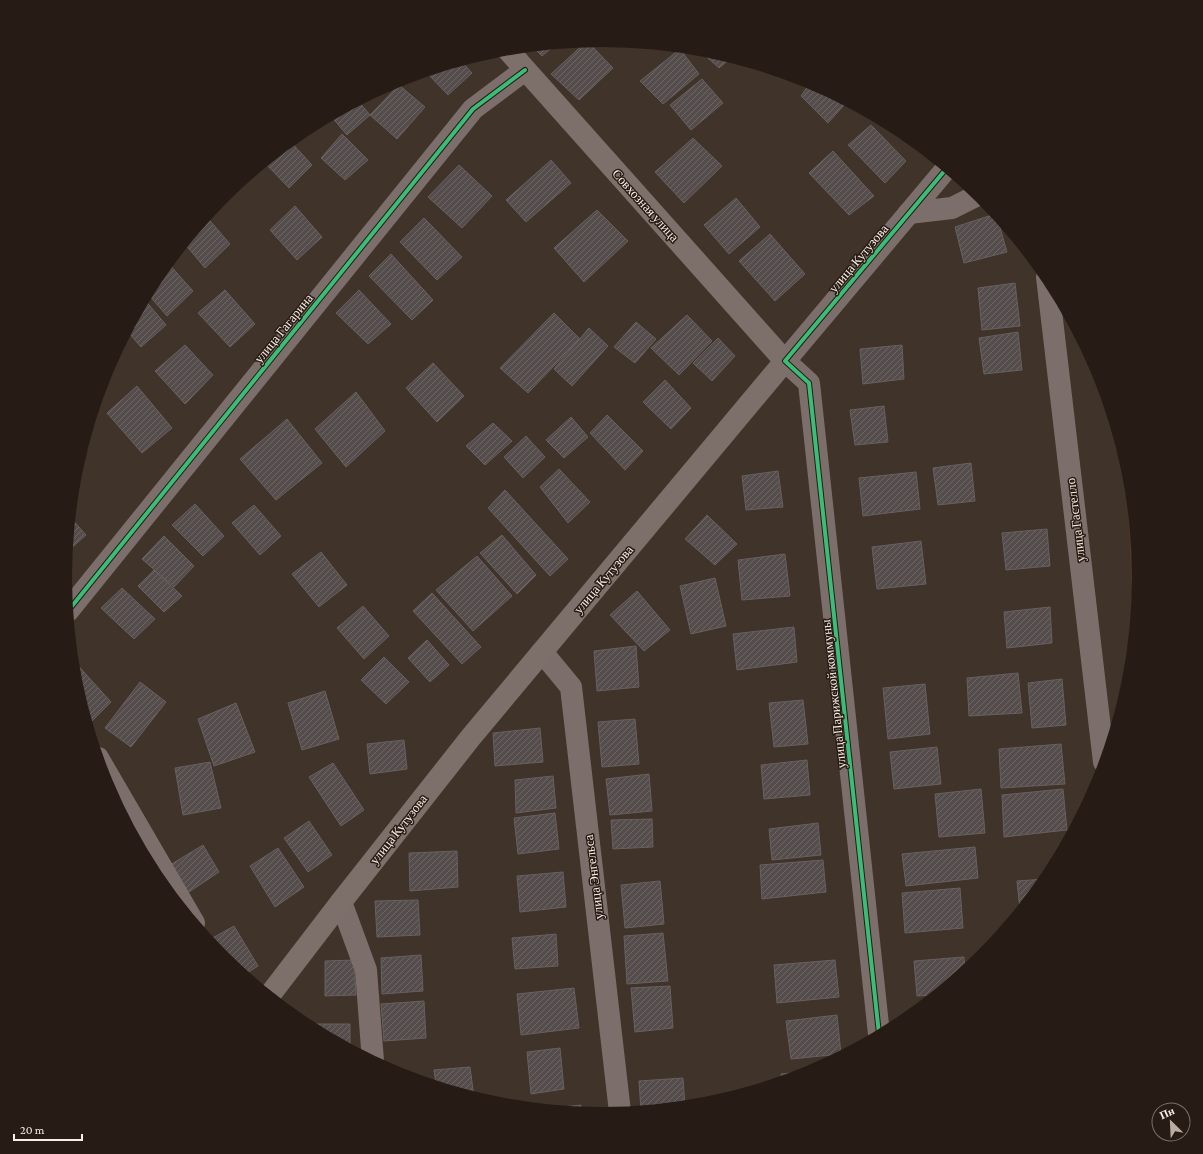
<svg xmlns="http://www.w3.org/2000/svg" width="1203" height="1154" font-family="'Crimson Pro',serif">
<defs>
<pattern id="building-hatch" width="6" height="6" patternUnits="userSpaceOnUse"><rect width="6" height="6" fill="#554c4c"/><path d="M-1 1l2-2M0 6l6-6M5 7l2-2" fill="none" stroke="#6e6666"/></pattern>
</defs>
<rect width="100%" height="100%" fill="#3f332a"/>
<!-- built -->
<path fill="#4f3624" d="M 1126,464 L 1128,472 L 1138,577 L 1133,629 Z"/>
<!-- building -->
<g fill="url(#building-hatch)" stroke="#686060">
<path d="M 587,41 L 613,68 L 579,100 L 551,74 Z"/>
<path d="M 555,45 L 542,56 L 533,47 Z"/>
<path d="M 680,49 L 699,74 L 663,104 L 640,81 Z"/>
<path d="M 699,50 L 706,50 L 731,58 L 719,68 Z"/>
<path d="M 461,61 L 472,73 L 448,95 L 426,72 Z"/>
<path d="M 702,79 L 723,103 L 691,130 L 670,105 Z"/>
<path d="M 810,83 L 839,98 L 845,104 L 828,123 L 801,96 Z"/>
<path d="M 399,85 L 425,107 L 397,139 L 370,115 Z"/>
<path d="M 358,101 L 370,115 L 347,135 L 331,116 Z"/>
<path d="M 871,125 L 906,161 L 885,183 L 848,145 Z"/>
<path d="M 342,134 L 368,160 L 345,180 L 321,158 Z"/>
<path d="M 693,138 L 722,166 L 684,203 L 655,172 Z"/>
<path d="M 290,141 L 312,165 L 289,188 L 264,162 Z"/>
<path d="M 833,151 L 874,196 L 849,215 L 809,173 Z"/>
<path d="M 551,160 L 571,183 L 526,222 L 506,200 Z"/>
<path d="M 459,165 L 492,196 L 462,228 L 428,197 Z"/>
<path d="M 736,198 L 760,227 L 729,254 L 704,225 Z"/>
<path d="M 295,206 L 322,237 L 297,260 L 270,230 Z"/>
<path d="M 597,210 L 628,241 L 584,282 L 554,248 Z"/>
<path d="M 995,214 L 997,217 L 1007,252 L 964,263 L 955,227 Z"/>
<path d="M 206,216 L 230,244 L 205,268 L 184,243 Z"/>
<path d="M 424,218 L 462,257 L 437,280 L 400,242 Z"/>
<path d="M 770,234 L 805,274 L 775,301 L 739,261 Z"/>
<path d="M 391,254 L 433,300 L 412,320 L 369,276 Z"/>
<path d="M 168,263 L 193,291 L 167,316 L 147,293 L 155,278 Z"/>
<path d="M 1015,283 L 1020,326 L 982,330 L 978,288 Z"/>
<path d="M 225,290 L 255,324 L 230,347 L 198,313 Z"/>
<path d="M 359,290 L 391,324 L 368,344 L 336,313 Z"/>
<path d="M 144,299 L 166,325 L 141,347 L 127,331 Z"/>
<path d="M 554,313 L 580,339 L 528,393 L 500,368 Z"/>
<path d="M 687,315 L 712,341 L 679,375 L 651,348 Z"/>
<path d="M 636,322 L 656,339 L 635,363 L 614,347 Z"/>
<path d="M 589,328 L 608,346 L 572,386 L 554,369 Z"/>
<path d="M 1018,332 L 1022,370 L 984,374 L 979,338 Z"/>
<path d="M 718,338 L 735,356 L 712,381 L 693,363 Z"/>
<path d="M 185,345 L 213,375 L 185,404 L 155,371 Z"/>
<path d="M 902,345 L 904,379 L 863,384 L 860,349 Z"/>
<path d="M 433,363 L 464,396 L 437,422 L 406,388 Z"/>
<path d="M 665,380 L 691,408 L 671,429 L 643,402 Z"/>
<path d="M 137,386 L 172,428 L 142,453 L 107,413 Z"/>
<path d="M 356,392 L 385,431 L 346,467 L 315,429 Z"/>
<path d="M 884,406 L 888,442 L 855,445 L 850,410 Z"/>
<path d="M 607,415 L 643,451 L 625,470 L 590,433 Z"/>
<path d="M 571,417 L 588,437 L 564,458 L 546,440 Z"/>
<path d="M 287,419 L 322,463 L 276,500 L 240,459 Z"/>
<path d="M 493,423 L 512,441 L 485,465 L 466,446 Z"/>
<path d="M 526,436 L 545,457 L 523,478 L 504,457 Z"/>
<path d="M 971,463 L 975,501 L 938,505 L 933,468 Z"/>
<path d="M 559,469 L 590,502 L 568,523 L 540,487 Z"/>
<path d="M 778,471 L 783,507 L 746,510 L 742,476 Z"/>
<path d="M 916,472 L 920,509 L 863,516 L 859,478 Z"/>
<path d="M 505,490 L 568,559 L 550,576 L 488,508 Z"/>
<path d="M 195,504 L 224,536 L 203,556 L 172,525 Z"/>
<path d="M 254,505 L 281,536 L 260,555 L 232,523 Z"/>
<path d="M 707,515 L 737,544 L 715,565 L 685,539 Z"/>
<path d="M 70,517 L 86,535 L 67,552 Z"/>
<path d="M 1047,529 L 1050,566 L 1006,570 L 1002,533 Z"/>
<path d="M 502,535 L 536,575 L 517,594 L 480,553 Z"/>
<path d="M 164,536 L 194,566 L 174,587 L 142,559 Z"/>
<path d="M 921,541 L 926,584 L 877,589 L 872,547 Z"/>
<path d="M 321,552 L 347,585 L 319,607 L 292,574 Z"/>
<path d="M 785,554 L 790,596 L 742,600 L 738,560 Z"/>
<path d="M 477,556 L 512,596 L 473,631 L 436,590 Z"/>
<path d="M 154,570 L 182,596 L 164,612 L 138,586 Z"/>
<path d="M 715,578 L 726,626 L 691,634 L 680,586 Z"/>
<path d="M 122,588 L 155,619 L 134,639 L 101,608 Z"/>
<path d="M 637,591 L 670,630 L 644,651 L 610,615 Z"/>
<path d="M 432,593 L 481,647 L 462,664 L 413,611 Z"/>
<path d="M 363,606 L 389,636 L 364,659 L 337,628 Z"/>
<path d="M 1050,607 L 1052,643 L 1007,648 L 1004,612 Z"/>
<path d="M 794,627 L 797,662 L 737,670 L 733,634 Z"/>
<path d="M 427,640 L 449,665 L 430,682 L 408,658 Z"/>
<path d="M 636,646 L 639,687 L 597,691 L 594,651 Z"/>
<path d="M 384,657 L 409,682 L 386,704 L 361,680 Z"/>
<path d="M 73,660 L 111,702 L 88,725 L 75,682 Z"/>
<path d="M 1018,673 L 1022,713 L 969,716 L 967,678 Z"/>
<path d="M 1062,679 L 1066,725 L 1032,728 L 1028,683 Z"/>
<path d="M 140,682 L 166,702 L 131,747 L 105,728 Z"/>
<path d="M 925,684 L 930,734 L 888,739 L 883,688 Z"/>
<path d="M 325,691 L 339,739 L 302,750 L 288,703 Z"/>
<path d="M 803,700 L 808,744 L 774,747 L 769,703 Z"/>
<path d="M 236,703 L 255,752 L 214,766 L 198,719 Z"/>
<path d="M 635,719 L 639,764 L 602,767 L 598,722 Z"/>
<path d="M 540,728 L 543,762 L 495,766 L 493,733 Z"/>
<path d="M 404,740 L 407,769 L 370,774 L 367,744 Z"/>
<path d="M 1061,744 L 1065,784 L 1001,788 L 999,749 Z"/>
<path d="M 937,747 L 941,784 L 894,789 L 890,752 Z"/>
<path d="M 807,760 L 810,795 L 764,799 L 761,765 Z"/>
<path d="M 210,762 L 221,808 L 183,815 L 175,768 Z"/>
<path d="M 333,763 L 364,810 L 341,826 L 309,777 Z"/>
<path d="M 649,774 L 652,811 L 610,815 L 606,779 Z"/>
<path d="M 553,776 L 556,808 L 516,813 L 515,780 Z"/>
<path d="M 981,789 L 985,833 L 939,837 L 935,794 Z"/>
<path d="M 1063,789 L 1067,830 L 1004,837 L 1002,795 Z"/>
<path d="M 555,813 L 559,849 L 518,854 L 514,818 Z"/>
<path d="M 652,819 L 653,847 L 613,849 L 611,820 Z"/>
<path d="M 309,821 L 332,855 L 308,872 L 284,838 Z"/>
<path d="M 818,823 L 821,855 L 772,860 L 769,829 Z"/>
<path d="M 203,845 L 219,872 L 186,894 L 170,865 Z"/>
<path d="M 975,847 L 978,878 L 906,886 L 902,854 Z"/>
<path d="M 278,848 L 304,887 L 275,907 L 250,866 Z"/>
<path d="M 457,851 L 458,887 L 410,891 L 409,853 Z"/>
<path d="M 823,860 L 826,892 L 762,899 L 760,865 Z"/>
<path d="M 563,872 L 566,907 L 520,912 L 517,876 Z"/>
<path d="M 1045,879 L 1020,910 L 1017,881 Z"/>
<path d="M 660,881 L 664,924 L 625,928 L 621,885 Z"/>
<path d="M 960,888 L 963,928 L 905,933 L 902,893 Z"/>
<path d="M 418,900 L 420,935 L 377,937 L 375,901 Z"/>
<path d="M 234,926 L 258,966 L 244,975 L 222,957 L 209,940 Z"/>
<path d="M 663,933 L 668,981 L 627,984 L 624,936 Z"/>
<path d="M 556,934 L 558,966 L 515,969 L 512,938 Z"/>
<path d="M 421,955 L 423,991 L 382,994 L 381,958 Z"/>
<path d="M 964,957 L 965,970 L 935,995 L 917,996 L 914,961 Z"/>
<path d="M 354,960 L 356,995 L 325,996 L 325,961 Z"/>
<path d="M 835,960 L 839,997 L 777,1003 L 774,965 Z"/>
<path d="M 670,986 L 673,1028 L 635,1032 L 631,988 Z"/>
<path d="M 574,988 L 579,1028 L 521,1035 L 517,994 Z"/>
<path d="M 424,1001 L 426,1038 L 384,1041 L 381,1004 Z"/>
<path d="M 837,1015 L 841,1054 L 791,1059 L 786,1021 Z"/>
<path d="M 317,1024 L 350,1024 L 350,1049 L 317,1031 Z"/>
<path d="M 560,1048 L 564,1089 L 531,1094 L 527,1052 Z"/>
<path d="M 470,1067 L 474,1097 L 436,1085 L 434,1070 Z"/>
<path d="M 811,1071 L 807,1073 L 782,1081 L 781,1074 Z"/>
<path d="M 683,1078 L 685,1106 L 641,1110 L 639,1081 Z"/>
<path d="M 581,1105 L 581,1112 L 546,1109 Z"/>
</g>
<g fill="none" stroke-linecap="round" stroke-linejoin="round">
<!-- minor -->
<g stroke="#7c6f6b" stroke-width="22">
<path d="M 909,213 L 952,208 L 978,195"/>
<path d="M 1047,277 L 1104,762"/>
<path d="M 68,611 L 473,109 L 525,70"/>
<path d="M 542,652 L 571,687 L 620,1112"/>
<path d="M 98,758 L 194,923"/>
<path d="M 341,902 L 366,970 L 373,1061"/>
<path d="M 879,1034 L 809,383 L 785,361 L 946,169"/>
</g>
<!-- major -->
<path stroke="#7d6f6a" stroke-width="22" d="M 269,996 L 341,902 L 471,737 L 785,361 L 507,49"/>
<defs>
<g id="cycleway">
<path d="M 68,611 L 473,109 L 525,70"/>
<path d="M 879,1034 L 809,383 L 785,361 L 946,169"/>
</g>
</defs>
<!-- cycleway casing -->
<use href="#cycleway" stroke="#261c15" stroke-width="6"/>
<!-- cycleway -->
<use href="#cycleway" stroke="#3abd76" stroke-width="4"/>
</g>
<g text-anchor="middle" stroke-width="3" stroke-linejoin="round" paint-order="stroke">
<!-- street labels -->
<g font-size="13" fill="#faede3" stroke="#261c15">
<text transform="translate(646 205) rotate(48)" y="5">Совхозная улица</text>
<text transform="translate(858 258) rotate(-50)" y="5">улица Кутузова</text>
<text transform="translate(283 328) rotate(-51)" y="5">улица Гагарина</text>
<text transform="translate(1075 520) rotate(-97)" y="5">улица Гастелло</text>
<text transform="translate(603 579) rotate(-50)" y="5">улица Кутузова</text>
<text transform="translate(833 694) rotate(-96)" y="5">улица Парижской коммуны</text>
<text transform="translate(398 829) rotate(-52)" y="5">улица Кутузова</text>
<text transform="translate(593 877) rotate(-97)" y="5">улица Энгельса</text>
</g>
</g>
<!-- crop -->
<path d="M0 0H1203V1154H0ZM72 577a530 530 0 1 1 1060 0a530 530 0 1 1-1060 0Z" fill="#261c15" fill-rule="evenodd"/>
<!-- north arrow -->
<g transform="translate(1171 1122) rotate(336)"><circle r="19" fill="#261c15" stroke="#7b7067"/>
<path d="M0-3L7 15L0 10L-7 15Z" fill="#b9aca2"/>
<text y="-6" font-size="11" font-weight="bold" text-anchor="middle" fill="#faede3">Пн</text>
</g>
<!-- scale -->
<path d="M14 1134v6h68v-6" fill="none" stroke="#faede3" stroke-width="2"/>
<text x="20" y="1134" font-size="12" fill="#faede3" stroke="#261c15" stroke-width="3" paint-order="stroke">20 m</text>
</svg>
